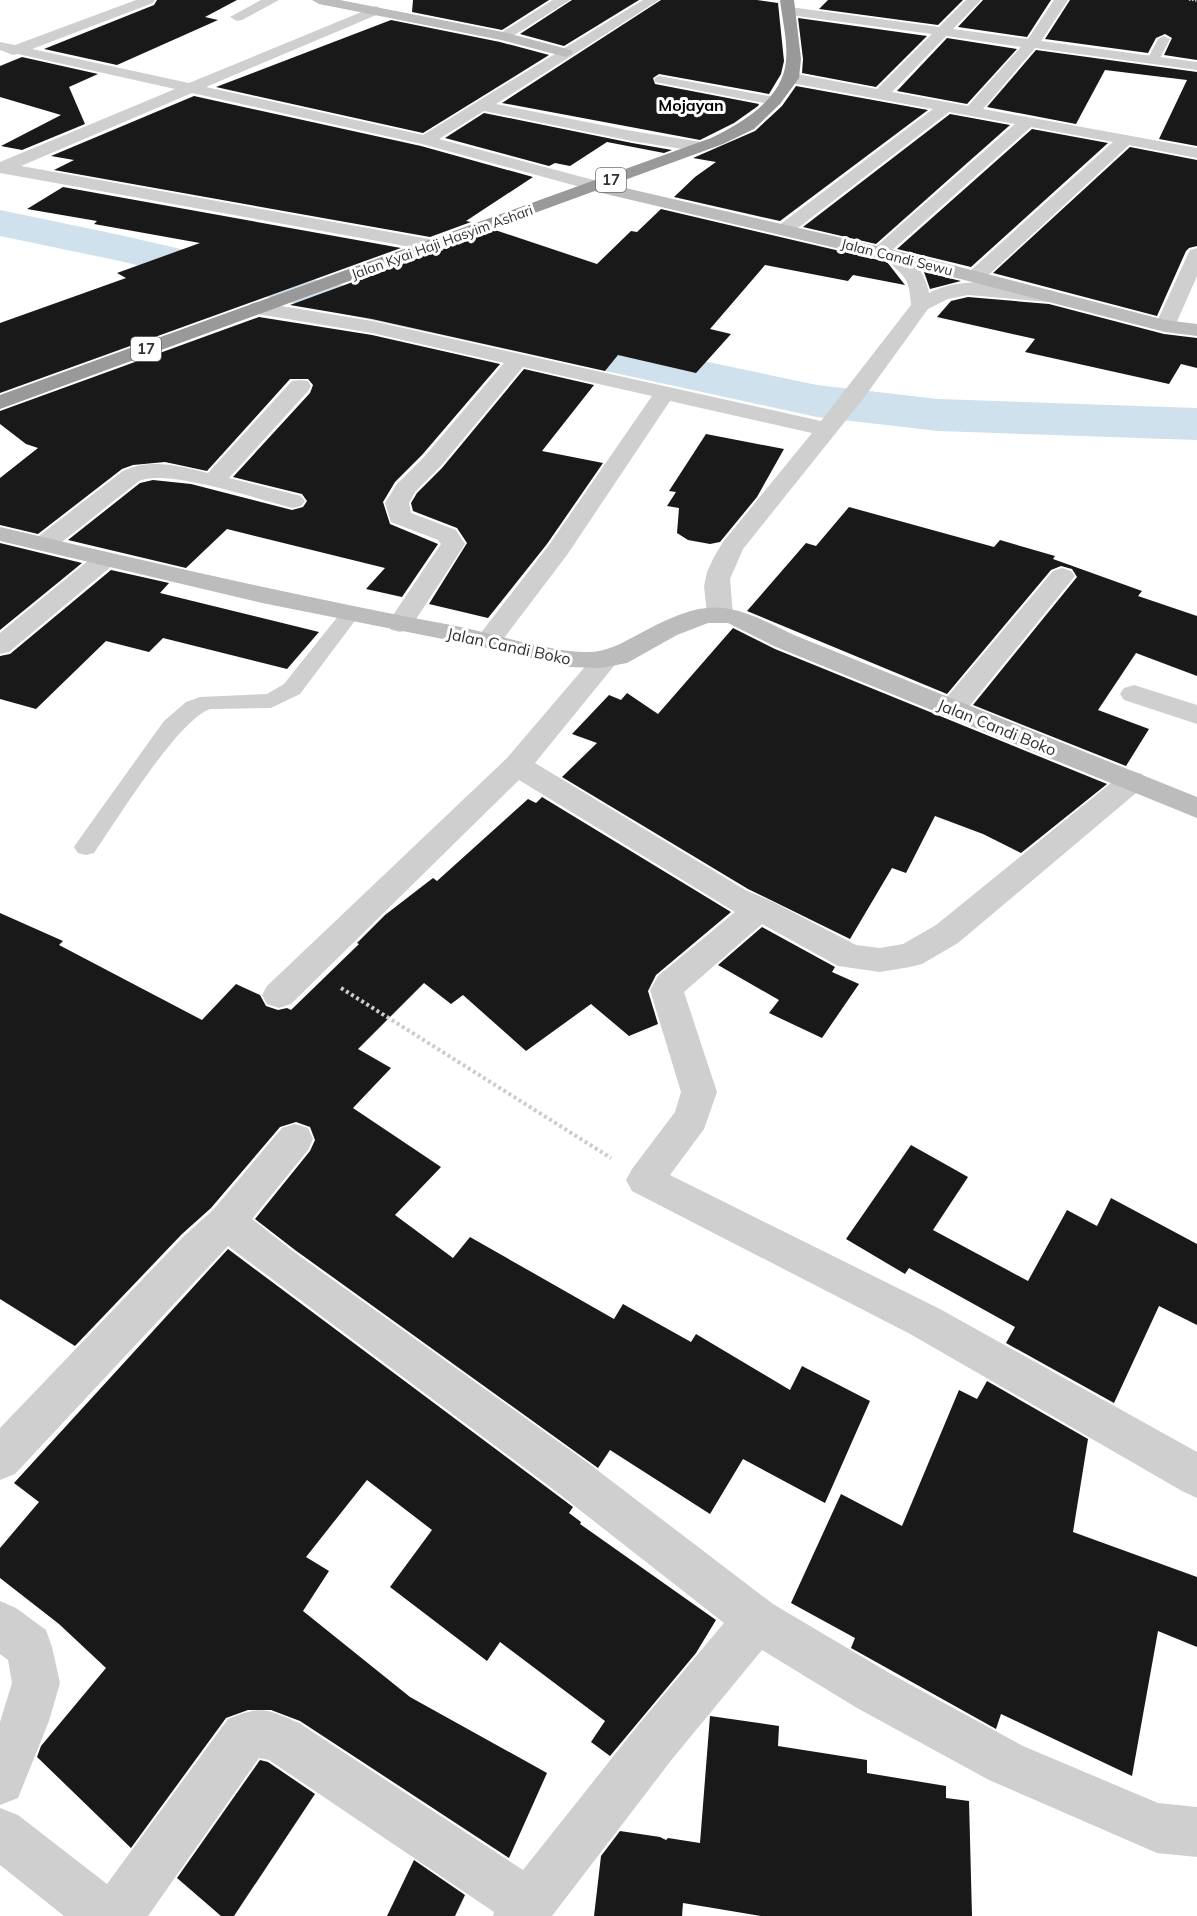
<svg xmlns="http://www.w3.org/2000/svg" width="1197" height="1916" font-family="Mulish,sans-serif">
<rect width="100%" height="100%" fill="#fff"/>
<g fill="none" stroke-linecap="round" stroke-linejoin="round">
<!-- river -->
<path fill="#cfe1ec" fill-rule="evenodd" d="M 0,210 L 120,235 L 280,272 L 817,385 L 938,399 L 1197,408 L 1197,440 L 938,431 L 817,417 L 280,300 L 120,261 L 0,236 Z"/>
</g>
<!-- building -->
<g fill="#191919">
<path d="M 157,0 L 237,0 L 205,17 L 218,20 L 117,65 L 44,49 L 154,5 Z"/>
<path d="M 413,0 L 549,0 L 502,30 L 412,12 Z"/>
<path d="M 572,0 L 639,0 L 564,46 L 520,34 Z"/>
<path d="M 661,0 L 757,0 L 778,3 L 784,61 L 781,74 L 769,94 L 659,74 L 653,78 L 655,84 L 759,104 L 758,106 L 734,123 L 700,140 L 502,103 Z"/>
<path d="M 828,0 L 963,0 L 938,25 L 819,9 Z"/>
<path d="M 983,0 L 1051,0 L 1027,37 L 958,27 Z"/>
<path d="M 1070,0 L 1197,0 L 1197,60 L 1164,55 L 1172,38 L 1165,34 L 1156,38 L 1148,53 L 1045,39 Z"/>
<path d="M 798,18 L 927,36 L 876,87 L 802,73 L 803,59 Z"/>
<path d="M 391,20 L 500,42 L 549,55 L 423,133 L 216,87 Z"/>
<path d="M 947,38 L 1017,49 L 967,104 L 897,91 Z"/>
<path d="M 1036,50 L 1197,72 L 1197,146 L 1159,139 L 1187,80 L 1105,70 L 1076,124 L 987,107 Z"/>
<path d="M 22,57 L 98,74 L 69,87 L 85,124 L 22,150 L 1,146 L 61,115 L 0,97 L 0,66 Z"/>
<path d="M 796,86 L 928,110 L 780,221 L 674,197 L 695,177 L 716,162 L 693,158 L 755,131 L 782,106 Z"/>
<path d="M 194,96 L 421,146 L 533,177 L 466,221 L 471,222 L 430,237 L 54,170 L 74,160 L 51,156 Z"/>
<path d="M 484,113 L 632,143 L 672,150 L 664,153 L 607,142 L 570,166 L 555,163 L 549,166 L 445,138 Z"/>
<path d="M 950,114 L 1010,125 L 876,244 L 803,227 Z"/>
<path d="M 1032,129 L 1108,143 L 971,267 L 897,249 Z"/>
<path d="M 1130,147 L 1197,160 L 1197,246 L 1189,248 L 1186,251 L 1157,316 L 993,273 Z"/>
<path d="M 63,187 L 401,248 L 0,393 L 0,323 L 126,278 L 117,273 L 200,243 L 94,224 L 97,221 L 27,209 Z"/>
<path d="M 661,209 L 887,262 L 905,285 L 853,275 L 848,281 L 765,265 L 710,329 L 731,334 L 696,373 L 618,355 L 605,371 L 372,319 L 290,305 L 495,230 L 597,264 L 631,231 L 637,232 Z"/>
<path d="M 924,272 L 961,281 L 930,289 Z"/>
<path d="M 968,297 L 1049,304 L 1164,334 L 1197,338 L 1197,368 L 1181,364 L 1169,384 L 1025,352 L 1035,339 L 937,317 L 951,301 Z"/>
<path d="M 259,317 L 372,335 L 500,364 L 422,455 L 395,482 L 383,502 L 390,524 L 438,544 L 402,597 L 366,589 L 385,568 L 227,529 L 186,568 L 68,540 L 140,483 L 153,480 L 191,484 L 292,510 L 303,507 L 307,501 L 302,494 L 233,477 L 310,393 L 313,385 L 308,379 L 290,379 L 207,471 L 165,462 L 133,465 L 122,469 L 38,534 L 0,525 L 0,478 L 38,448 L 26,444 L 0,424 L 0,411 Z"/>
<path d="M 524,369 L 594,385 L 542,451 L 603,463 L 547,544 L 488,618 L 429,604 L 467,543 L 457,528 L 413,511 L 411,503 L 417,493 L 442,468 Z"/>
<path d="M 706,434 L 784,449 L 757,497 L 720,542 L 710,544 L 688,540 L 677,533 L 679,508 L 667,506 L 676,492 L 669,491 Z"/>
<path d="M 849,507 L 994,547 L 1000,540 L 1055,556 L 1053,559 L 1142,591 L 1138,596 L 1197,616 L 1197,676 L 1136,653 L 1098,710 L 1149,729 L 1126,766 L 973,705 L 1077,577 L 1072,569 L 1061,566 L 1051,570 L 947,694 L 747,611 L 806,543 L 816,546 Z"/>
<path d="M 0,543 L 82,563 L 0,630 Z"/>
<path d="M 111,570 L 169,583 L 160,593 L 319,632 L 287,669 L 163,638 L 149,652 L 106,641 L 36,709 L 0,699 L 0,656 L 10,654 Z"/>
<path d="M 733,628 L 775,649 L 1107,784 L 1021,853 L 983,834 L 935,816 L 906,873 L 892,868 L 850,939 L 748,889 L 562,777 L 597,743 L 572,734 L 609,695 L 621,700 L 627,693 L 658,714 Z"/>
<path d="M 542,797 L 731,912 L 656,975 L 648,991 L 658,1024 L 629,1036 L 591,1004 L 526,1051 L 463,995 L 451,1004 L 424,983 L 358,1049 L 391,1068 L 353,1108 L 441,1167 L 395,1215 L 453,1258 L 470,1237 L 614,1319 L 623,1304 L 691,1342 L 696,1334 L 790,1390 L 802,1366 L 870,1401 L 825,1503 L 743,1459 L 710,1514 L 610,1450 L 598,1468 L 295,1250 L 255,1219 L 310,1151 L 315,1140 L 310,1127 L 296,1122 L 280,1127 L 211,1208 L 182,1234 L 75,1346 L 0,1299 L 0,913 L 63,941 L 59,945 L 202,1020 L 236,984 L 260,995 L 266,1006 L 278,1010 L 287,1008 L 291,1010 L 359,944 L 357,943 L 385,915 L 433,878 L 437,881 L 528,799 L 536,803 Z"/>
<path d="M 762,927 L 835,967 L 832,972 L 859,984 L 822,1038 L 769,1013 L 779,1000 L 718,965 Z"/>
<path d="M 911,1145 L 968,1177 L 933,1230 L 1028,1281 L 1067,1210 L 1097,1226 L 1111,1198 L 1197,1244 L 1197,1325 L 1159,1306 L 1114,1403 L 1006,1343 L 1015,1327 L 909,1268 L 905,1274 L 846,1239 Z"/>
<path d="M 228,1249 L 557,1495 L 573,1507 L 569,1513 L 581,1522 L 580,1524 L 716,1620 L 696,1653 L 610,1756 L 591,1742 L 605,1721 L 500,1642 L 487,1661 L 390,1587 L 432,1530 L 367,1480 L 306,1557 L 329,1571 L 303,1611 L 410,1697 L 547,1773 L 509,1858 L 300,1721 L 271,1710 L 248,1710 L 226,1718 L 131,1848 L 37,1757 L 41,1746 L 106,1668 L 59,1624 L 0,1578 L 0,1548 L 39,1502 L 14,1483 Z"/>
<path d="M 987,1381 L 1088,1439 L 1073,1532 L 1197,1577 L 1197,1647 L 1158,1631 L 1132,1776 L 1001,1714 L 996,1729 L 851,1648 L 855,1638 L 791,1603 L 841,1494 L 902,1526 L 959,1390 L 977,1399 Z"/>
<path d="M 710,1716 L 779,1726 L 778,1746 L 867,1760 L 867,1773 L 946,1786 L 946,1798 L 969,1801 L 972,1916 L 761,1916 L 683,1903 L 682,1916 L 594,1916 L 601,1856 L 620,1831 L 660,1837 L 666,1840 L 668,1838 L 700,1843 Z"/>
<path d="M 260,1760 L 268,1762 L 315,1794 L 234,1916 L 221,1916 L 177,1878 Z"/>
<path d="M 414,1860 L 465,1895 L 455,1916 L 387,1916 Z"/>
</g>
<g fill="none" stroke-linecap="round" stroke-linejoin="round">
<!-- path-far1 -->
<path stroke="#ccc" stroke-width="1.5" stroke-dasharray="1.5 1.5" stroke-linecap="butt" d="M 1189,0 L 1197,1"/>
<!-- path -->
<path stroke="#ccc" stroke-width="4" stroke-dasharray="3 3" stroke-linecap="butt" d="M 341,988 L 611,1158"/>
<!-- lane -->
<g fill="#cfcfcf" fill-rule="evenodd">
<path d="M 1164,36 L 1170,39 L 1159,60 L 1153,63 L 1149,62 L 1147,60 L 1158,39 Z"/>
<path d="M 659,76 L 774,97 L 780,101 L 774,105 L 655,82 L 655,78 Z"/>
<path d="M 350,608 L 357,610 L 360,614 L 300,694 L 271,708 L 210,709 C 177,721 117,820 94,853 L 86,855 L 78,853 L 74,847 L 78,841 L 164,721 L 186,702 L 200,697 L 267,694 L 284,684 L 343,610 Z"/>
</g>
<!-- street -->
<g fill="#cfcfcf" fill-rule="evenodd">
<path d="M 136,0 L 155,0 L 153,3 L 32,49 L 189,83 L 376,6 L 383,10 L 381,13 L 206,87 L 423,135 L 643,0 L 659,0 L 496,104 L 632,131 L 701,142 L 709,147 L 701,152 L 632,141 L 484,111 L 439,139 L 601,182 L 604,186 L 601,190 L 595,191 L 422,144 L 192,93 L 21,166 L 440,241 L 442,245 L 440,249 L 433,251 L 0,173 L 0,162 L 175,89 L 18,54 L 13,55 L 0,50 L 0,42 L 15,45 Z"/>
<path d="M 261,0 L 279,0 L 242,20 L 237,21 L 230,17 Z"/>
<path d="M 553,0 L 570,0 L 508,39 L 498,39 L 496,36 Z"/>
<path d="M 966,0 L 981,0 L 953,29 L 1028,39 L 1054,0 L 1068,0 L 1041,41 L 1197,62 L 1197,70 L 1035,48 L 983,109 L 1197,148 L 1197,158 L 1129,145 L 983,280 L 969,280 L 966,276 L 969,272 L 1113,142 L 1031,127 L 891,251 C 911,250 926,275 929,293 C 965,274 1011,286 1049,290 L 1056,292 L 1059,296 L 1056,300 L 1049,302 L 968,295 L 948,299 L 928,309 L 863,399 L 743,549 L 730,579 L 733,614 L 729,620 L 720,622 L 711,620 L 707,614 L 704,586 L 707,572 L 714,557 L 723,542 L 812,433 L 670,401 L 567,555 L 498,646 L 489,648 L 480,646 L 476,640 L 480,634 L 549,545 L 652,396 L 523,367 L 440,467 L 415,492 L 409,503 L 411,513 L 456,530 L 465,544 L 409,630 L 400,632 L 391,630 L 387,624 L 441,544 L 438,540 L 391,522 L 385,503 L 397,484 L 424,457 L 504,363 L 372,333 L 257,314 L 250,312 L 247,308 L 250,304 L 257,302 L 372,321 L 821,421 L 911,305 C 909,271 901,278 885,256 L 872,256 L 870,252 L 1015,124 L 949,112 L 790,234 L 778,234 L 775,230 L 778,226 L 933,109 L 791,83 L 783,78 L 791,73 L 877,89 L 932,34 L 790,15 L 783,11 L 790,7 L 939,27 ZM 946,36 L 1021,47 L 968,106 L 892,92 Z"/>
<path d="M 1197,248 L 1197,276 L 1175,326 L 1172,330 L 1158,330 L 1155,326 L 1188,254 L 1190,250 Z"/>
<path d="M 300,380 L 308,381 L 311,386 L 308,391 L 229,478 L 301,496 L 305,501 L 301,506 L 293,508 C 260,500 167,468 139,481 L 53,549 L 44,551 L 35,549 L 32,544 L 35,539 L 123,471 C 152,458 178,466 208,473 L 292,381 Z"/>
<path d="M 104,553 L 113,555 L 116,560 L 113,565 L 9,652 L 0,654 L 0,633 L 95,555 Z"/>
<path d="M 1062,568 L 1071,571 L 1075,576 L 962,715 L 952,718 L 942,715 L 938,709 L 942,703 L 1053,571 Z"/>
<path d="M 605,653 L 615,655 L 618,661 L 535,763 L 747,891 L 769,900 L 856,945 L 880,948 L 903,944 L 936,925 L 1122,774 L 1132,771 L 1142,774 L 1147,781 L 1142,788 L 958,943 L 922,964 L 910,967 L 880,972 L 838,966 L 762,924 L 684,992 L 717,1092 L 704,1129 L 670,1175 L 940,1309 L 1197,1452 L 1197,1498 L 1182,1491 L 912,1335 L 632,1191 L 626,1180 L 632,1169 L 675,1112 L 681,1092 L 650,990 L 658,976 L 735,912 L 519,780 L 291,1004 L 279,1008 L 267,1004 L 262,995 L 267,986 L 507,758 L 595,655 Z"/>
<path d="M 1134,685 L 1197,705 L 1197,724 L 1124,700 L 1120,694 L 1124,688 Z"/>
<path d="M 295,1124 L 308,1128 L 313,1139 L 308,1150 L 252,1219 L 294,1252 L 588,1463 L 773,1604 L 891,1674 L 1023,1746 L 1158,1803 L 1197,1807 L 1197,1857 L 1157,1853 L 989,1780 L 857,1708 L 762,1650 L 673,1758 L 552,1916 L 493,1916 L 494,1912 L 269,1760 L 259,1758 L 148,1916 L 64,1916 L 0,1865 L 0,1808 L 18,1815 L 107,1884 L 228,1719 C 262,1705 266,1709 299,1723 L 523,1870 L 639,1724 L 724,1623 L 558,1493 L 228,1246 L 15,1474 L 0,1480 L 0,1428 L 184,1236 L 213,1210 L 282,1128 Z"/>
<path d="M 0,1601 L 16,1608 L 46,1630 L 52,1647 L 60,1683 L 49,1721 L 18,1798 L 0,1805 L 0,1722 L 12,1683 L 8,1660 L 0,1654 Z"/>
</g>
<!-- secondary -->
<g fill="#bcbcbc" fill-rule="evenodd">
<path d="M 312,0 L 340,0 L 503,32 L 571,50 L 573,53 L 566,57 L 501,40 L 319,4 Z"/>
<path d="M 595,181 L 894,250 L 1165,320 L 1197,324 L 1197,336 L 1165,332 L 891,261 L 589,190 L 586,186 L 589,182 Z"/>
<path d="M 0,527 C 150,562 300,597 451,625 C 494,633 541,650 584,652 C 606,653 620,644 639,634 C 709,596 726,601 794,635 L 1197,797 L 1197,818 L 776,647 L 728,623 L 708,623 L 677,635 L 627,663 L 601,668 L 568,667 L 488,648 L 262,603 L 0,541 Z"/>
</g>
<!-- highway -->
<path fill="#999" fill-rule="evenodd" d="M 780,0 L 794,0 L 801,59 L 799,78 L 780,104 L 754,129 L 723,144 L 0,409 L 0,395 L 711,138 C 742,123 783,99 786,61 C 788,41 782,19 780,0 Z"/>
</g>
<g text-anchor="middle" stroke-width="6" stroke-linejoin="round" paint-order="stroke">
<!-- far-street labels -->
<g font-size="14" fill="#323232" stroke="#fff">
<text transform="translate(442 242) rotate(-20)" y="5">Jalan Kyai Haji Hasyim Ashari</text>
<text transform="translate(897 257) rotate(14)" y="5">Jalan Candi Sewu</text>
</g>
<!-- shield labels -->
<g fill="#fff" stroke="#707070" stroke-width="1.5">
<rect x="596" y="168" width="30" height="24" rx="4.5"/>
<rect x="131" y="337" width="30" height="24" rx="4.5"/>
</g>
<g font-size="15" font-weight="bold" fill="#323232">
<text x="611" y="185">17</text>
<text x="146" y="354">17</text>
</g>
<!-- far-quarter labels -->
<g font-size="16" font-weight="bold" fill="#000" stroke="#fff">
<text x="691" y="111">Mojayan</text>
</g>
<!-- street labels -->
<g font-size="16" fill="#323232" stroke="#fff">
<text transform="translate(509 646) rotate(12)" y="6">Jalan Candi Boko</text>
<text transform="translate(997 727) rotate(22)" y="6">Jalan Candi Boko</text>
</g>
</g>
</svg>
